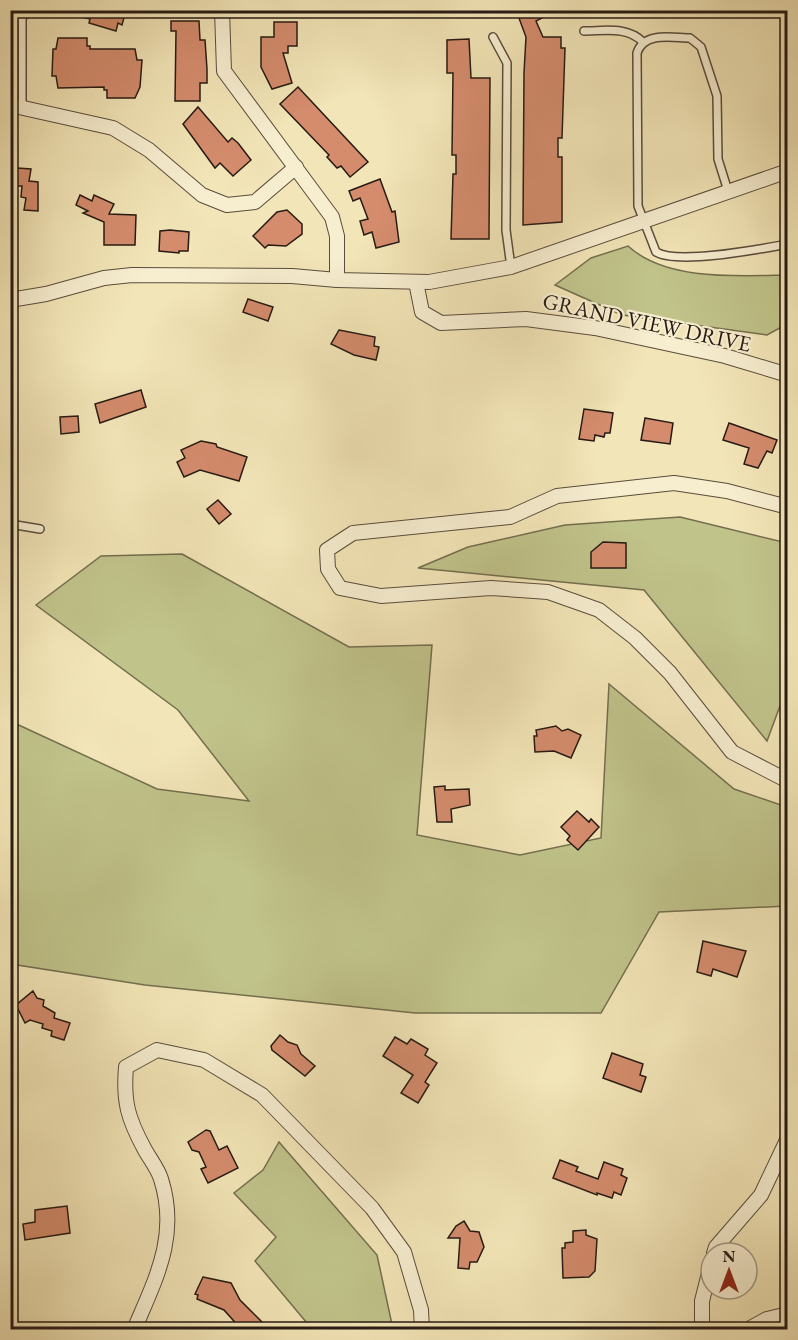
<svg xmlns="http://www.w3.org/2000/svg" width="798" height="1340" font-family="'EB Garamond',serif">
<rect width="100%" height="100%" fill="#f2e5b7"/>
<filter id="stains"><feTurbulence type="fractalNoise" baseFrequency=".00333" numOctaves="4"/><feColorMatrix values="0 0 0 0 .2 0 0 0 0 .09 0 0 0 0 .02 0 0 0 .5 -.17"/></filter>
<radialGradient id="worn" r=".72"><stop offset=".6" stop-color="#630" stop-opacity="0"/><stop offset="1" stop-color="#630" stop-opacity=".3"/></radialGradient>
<!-- green -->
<g fill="#c0c38a" stroke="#746e4f" stroke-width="1.5">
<path d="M 628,246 C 666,281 737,276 787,275 L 787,324 L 767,335 L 622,315 L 555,285 L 591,258 Z"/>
<path d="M 680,517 L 787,543 L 787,687 L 767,741 L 644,590 L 418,568 L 468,547 L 565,525 Z"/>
<path d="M 182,554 L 349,647 L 432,645 L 417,835 L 520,855 L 601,838 L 609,684 L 734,789 L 787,807 L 787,906 L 659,912 L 601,1013 L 415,1013 L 145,985 L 11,964 L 10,721 L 157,789 L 249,801 L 178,710 L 36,605 L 101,556 Z"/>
<path d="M 279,1142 L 377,1255 L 393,1329 L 312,1329 L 255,1261 L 276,1237 L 234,1193 L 263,1170 Z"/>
</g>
<!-- building -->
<g fill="#d48c6d" stroke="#271a14" stroke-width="1.5">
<path d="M 71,10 L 122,10 L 125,14 L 122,25 L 118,23 L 116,31 L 89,23 L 90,19 L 70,14 Z"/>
<path d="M 516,10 L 557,10 L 536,21 L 543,37 L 561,37 L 561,48 L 565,48 L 562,138 L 558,138 L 558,157 L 562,157 L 562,222 L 523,225 L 524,73 L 526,37 Z"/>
<path d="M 171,21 L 199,21 L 200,40 L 205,40 L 207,69 L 207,83 L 200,83 L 200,101 L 175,101 L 176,31 L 171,31 Z"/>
<path d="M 274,22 L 297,22 L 297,46 L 288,46 L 288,53 L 283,53 L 292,83 L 272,89 L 261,67 L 261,37 L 274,37 Z"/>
<path d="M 58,38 L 87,38 L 87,46 L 90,46 L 90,49 L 135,49 L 137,60 L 142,60 L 140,87 L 135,98 L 107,98 L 107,90 L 104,90 L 104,87 L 58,88 L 56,76 L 52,76 L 53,49 L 56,49 Z"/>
<path d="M 469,39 L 471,78 L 490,78 L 489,239 L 451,239 L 453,174 L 456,174 L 456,155 L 452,155 L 453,73 L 447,73 L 447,40 Z"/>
<path d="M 298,87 L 368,162 L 350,177 L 341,166 L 337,168 L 327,157 L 329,155 L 280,104 Z"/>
<path d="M 198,107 L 228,142 L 232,138 L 238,143 L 251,160 L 233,176 L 220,163 L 215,168 L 183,124 Z"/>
<path d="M 17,168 L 31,169 L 29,181 L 38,182 L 38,211 L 24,210 L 26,198 L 21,197 L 22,186 L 15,186 Z"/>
<path d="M 380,179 L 392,212 L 395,211 L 399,242 L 376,248 L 372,232 L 364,235 L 360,221 L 368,219 L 360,198 L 353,201 L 349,191 Z"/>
<path d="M 80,195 L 92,201 L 94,195 L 114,204 L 109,214 L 136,215 L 135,245 L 104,245 L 104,222 L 83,213 L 88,211 L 76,205 Z"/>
<path d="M 287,210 L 302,224 L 302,234 L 286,246 L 268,245 L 265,248 L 253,236 L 277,212 Z"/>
<path d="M 170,230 L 189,232 L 188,251 L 179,251 L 179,253 L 159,251 L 160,231 Z"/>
<path d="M 248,299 L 273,307 L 268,321 L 243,312 Z"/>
<path d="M 339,330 L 375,337 L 374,346 L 379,347 L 376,360 L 354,355 L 331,344 Z"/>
<path d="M 141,390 L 146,407 L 100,423 L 95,404 Z"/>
<path d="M 584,409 L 613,413 L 610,433 L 605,433 L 604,437 L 595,435 L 594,441 L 579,439 Z"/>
<path d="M 78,416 L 79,432 L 61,434 L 60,417 Z"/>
<path d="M 645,418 L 673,423 L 670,444 L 641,440 Z"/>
<path d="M 729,423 L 777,440 L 772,453 L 767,451 L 758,468 L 744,464 L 749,448 L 723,440 Z"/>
<path d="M 201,441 L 216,444 L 217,447 L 247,457 L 239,481 L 200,470 L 184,477 L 177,462 L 185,458 L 181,450 Z"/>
<path d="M 218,500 L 231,514 L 219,524 L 207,509 Z"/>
<path d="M 603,542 L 626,543 L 626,568 L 591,568 L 591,552 Z"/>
<path d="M 556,726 L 562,731 L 568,729 L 581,735 L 571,758 L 554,751 L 535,752 L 534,736 L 537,736 L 536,730 Z"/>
<path d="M 445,786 L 445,790 L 469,789 L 470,805 L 451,809 L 452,822 L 437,822 L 434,787 Z"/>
<path d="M 577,811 L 589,822 L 591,819 L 599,827 L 578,850 L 567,840 L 570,836 L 561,827 Z"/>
<path d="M 703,941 L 746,951 L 737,977 L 713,969 L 711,976 L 697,972 Z"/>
<path d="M 33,991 L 37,998 L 44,1000 L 43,1006 L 55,1013 L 54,1018 L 70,1023 L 64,1040 L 51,1036 L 52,1031 L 42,1028 L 43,1024 L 30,1020 L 25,1023 L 16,1005 Z"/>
<path d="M 280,1035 L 288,1042 L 297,1045 L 301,1054 L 315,1066 L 305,1076 L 272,1050 L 271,1046 Z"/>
<path d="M 395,1037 L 407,1044 L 411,1039 L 428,1049 L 425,1055 L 437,1063 L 425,1082 L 429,1085 L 418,1103 L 401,1093 L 413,1075 L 383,1056 Z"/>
<path d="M 612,1053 L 643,1064 L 640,1075 L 646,1077 L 641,1092 L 603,1078 Z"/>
<path d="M 206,1130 L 210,1131 L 219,1150 L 227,1146 L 238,1168 L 208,1183 L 201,1169 L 206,1167 L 199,1152 L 192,1150 L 188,1142 Z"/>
<path d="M 560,1160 L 578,1167 L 576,1171 L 598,1179 L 604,1162 L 623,1169 L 621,1175 L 627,1178 L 621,1195 L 614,1192 L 612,1198 L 597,1193 L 597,1195 L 553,1178 Z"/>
<path d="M 67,1206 L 70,1233 L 25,1240 L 23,1224 L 35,1222 L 35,1210 Z"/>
<path d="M 464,1221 L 470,1231 L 479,1232 L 484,1247 L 477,1262 L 470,1262 L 469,1269 L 458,1268 L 460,1238 L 448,1238 L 456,1226 Z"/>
<path d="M 586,1230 L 586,1235 L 597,1239 L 595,1271 L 589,1277 L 563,1278 L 562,1248 L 565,1248 L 565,1243 L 573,1242 L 573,1231 Z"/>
<path d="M 203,1277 L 231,1283 L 240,1300 L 269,1329 L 241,1329 L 224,1310 L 197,1299 L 198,1295 L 195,1294 Z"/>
</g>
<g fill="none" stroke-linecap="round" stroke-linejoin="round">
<defs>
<g id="lane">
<path d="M 10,13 L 22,18"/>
<path d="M 584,31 C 605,31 627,26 643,42"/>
<path d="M 493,37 L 507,63 L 506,230 L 511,267"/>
<path d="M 22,105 L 22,18 L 29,10"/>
<path d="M 728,191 L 718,159 L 717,96 L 701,47 L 690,38 C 673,38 644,31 637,53 L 638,206 L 656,252 C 678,265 760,249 788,244"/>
<path d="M 10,524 L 40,529"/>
</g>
<g id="street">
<path d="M 222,10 L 224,71 L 332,217 L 337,236 L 337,280"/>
<path d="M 10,105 L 113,128 L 149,150 L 202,195 L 227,205 L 255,202 L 296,167"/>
<path d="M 416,282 L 422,312 L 441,323 L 526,319 L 595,328 L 725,356 L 788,375"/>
<path d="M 10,300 L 46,294 L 104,278 L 132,275 L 292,276 L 337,280 L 429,282 L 511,267 L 788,171"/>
<path d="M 788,507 L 727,491 L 674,483 L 557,496 L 510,517 L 353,533 L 327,550 L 328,569 L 340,588 L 381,596 L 491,588 L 548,592 L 599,610 L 635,638 L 670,673 L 732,752 L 788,781"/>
<path d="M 714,1253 L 716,1247 L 761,1195 L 788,1138"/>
<path d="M 134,1330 C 156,1278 179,1236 161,1179 C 158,1169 150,1159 145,1150 C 128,1119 123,1102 126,1067 L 157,1050 L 204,1060 L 262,1095 L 372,1208 L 404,1252 L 421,1310 L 422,1330"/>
<path d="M 702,1330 L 702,1301 L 711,1265"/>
<path d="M 747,1330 L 767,1319 L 788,1314"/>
</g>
</defs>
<!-- lane casing -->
<use href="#lane" stroke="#5a4d3d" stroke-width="10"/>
<!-- street casing -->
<use href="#street" stroke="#5a4d3d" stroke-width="16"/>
<!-- lane -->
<use href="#lane" stroke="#f7eed0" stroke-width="7"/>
<!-- street -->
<use href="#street" stroke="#f7eed0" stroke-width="14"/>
</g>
<g text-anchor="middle" stroke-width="4.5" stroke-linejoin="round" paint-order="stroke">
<!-- street labels -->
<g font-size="22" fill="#271a14" stroke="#f7eed0">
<text transform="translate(647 322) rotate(12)" y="8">GRAND VIEW DRIVE</text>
</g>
</g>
<!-- margin -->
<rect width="798" height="1340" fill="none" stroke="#f2e5b7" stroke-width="36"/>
<rect x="12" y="12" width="774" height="1316" fill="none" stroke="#271a14" stroke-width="3"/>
<rect x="18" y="18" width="762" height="1304" fill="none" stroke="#271a14" stroke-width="1.5"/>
<!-- north arrow -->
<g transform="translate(729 1271)"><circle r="28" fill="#f7eed0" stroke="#a49985" stroke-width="1.5"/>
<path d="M0-4.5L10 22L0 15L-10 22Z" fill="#8f2418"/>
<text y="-9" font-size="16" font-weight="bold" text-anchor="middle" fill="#271a14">N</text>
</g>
<rect width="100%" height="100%" filter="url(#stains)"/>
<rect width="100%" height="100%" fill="url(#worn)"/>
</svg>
